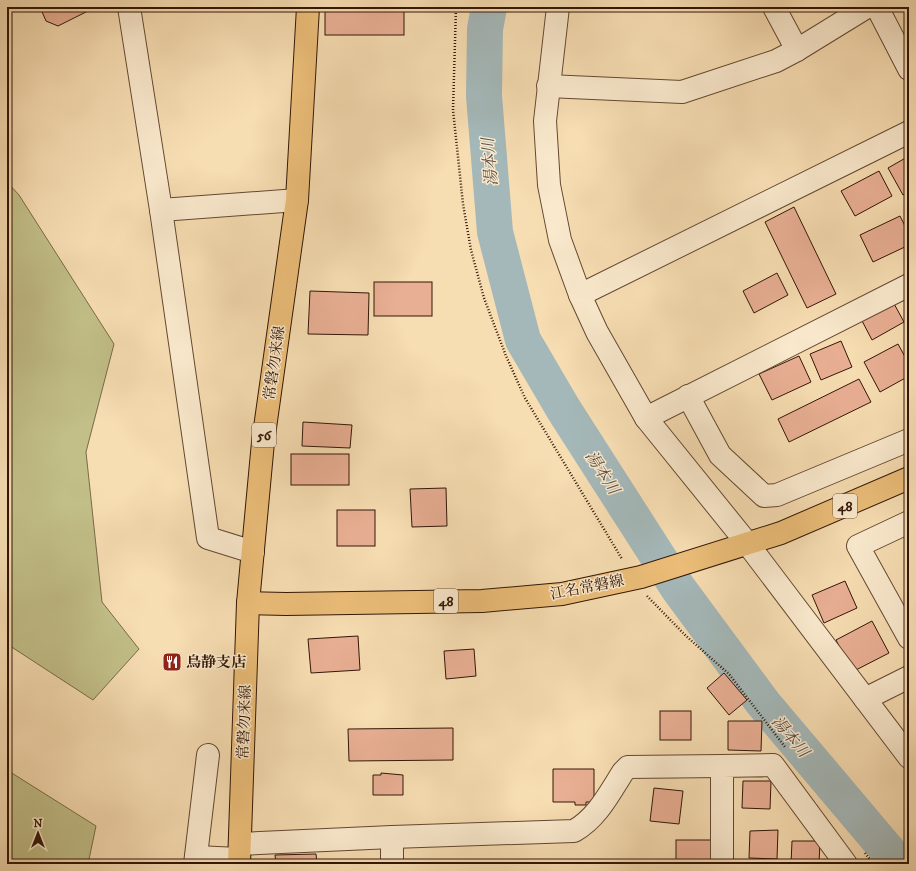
<svg xmlns="http://www.w3.org/2000/svg" width="916" height="871" font-family="'IM FELL DW Pica','Noto Serif JP',serif">
<rect width="100%" height="100%" fill="#f7ddb2"/>
<filter id="stains"><feTurbulence type="fractalNoise" baseFrequency=".005" numOctaves="4"/><feColorMatrix values="0 0 0 0 .2 0 0 0 0 .09 0 0 0 0 .02 0 0 0 .5 -.17"/></filter>
<radialGradient id="worn" r=".72"><stop offset=".6" stop-color="#630" stop-opacity="0"/><stop offset="1" stop-color="#630" stop-opacity=".3"/></radialGradient>
<!-- green -->
<g fill="#c2bf88" stroke="#7a6a47">
<path d="M 7,182 L 19,195 L 114,344 L 86,452 L 102,602 L 139,649 L 93,700 L 7,644 Z"/>
<path d="M 7,770 L 96,826 L 88,864 L 7,864 Z"/>
</g>
<g fill="none" stroke-linecap="round" stroke-linejoin="round">
<!-- river -->
<path stroke="#a4b8b9" stroke-width="36" d="M 489,7 L 485,29 L 484,96 L 495,232 L 523,340 L 564,410 L 678,588 L 763,703 L 899,864"/>
</g>
<!-- building -->
<g fill="#e9af94" stroke="#321606">
<path d="M 40,7 L 96,7 L 58,26 L 46,21 Z"/>
<rect x="325" y="7" width="79" height="28"/>
<path d="M 909,156 L 909,191 L 903,195 L 888,168 Z"/>
<path d="M 879,171 L 892,196 L 855,216 L 841,191 Z"/>
<path d="M 794,207 L 836,294 L 807,308 L 765,222 Z"/>
<path d="M 900,216 L 909,234 L 909,245 L 873,262 L 860,235 Z"/>
<path d="M 777,273 L 788,295 L 754,313 L 743,291 Z"/>
<rect x="374" y="282" width="58" height="34"/>
<path d="M 310,291 L 369,293 L 368,335 L 308,334 Z"/>
<path d="M 892,300 L 904,322 L 872,340 L 860,317 Z"/>
<path d="M 841,341 L 852,367 L 821,380 L 810,354 Z"/>
<path d="M 898,344 L 909,364 L 909,376 L 880,392 L 864,362 Z"/>
<path d="M 799,356 L 811,382 L 772,400 L 759,374 Z"/>
<path d="M 859,379 L 871,402 L 789,442 L 778,419 Z"/>
<path d="M 303,422 L 352,425 L 350,448 L 302,446 Z"/>
<rect x="291" y="454" width="58" height="31"/>
<path d="M 446,488 L 447,526 L 412,527 L 410,489 Z"/>
<rect x="337" y="510" width="38" height="36"/>
<path d="M 845,581 L 857,608 L 824,623 L 812,595 Z"/>
<path d="M 872,621 L 889,653 L 852,672 L 836,640 Z"/>
<path d="M 358,636 L 360,670 L 311,673 L 308,639 Z"/>
<path d="M 474,649 L 476,676 L 446,679 L 444,651 Z"/>
<path d="M 724,673 L 747,700 L 729,715 L 707,688 Z"/>
<rect x="660" y="711" width="31" height="29"/>
<path d="M 728,721 L 762,721 L 761,751 L 728,750 Z"/>
<path d="M 453,728 L 453,760 L 349,761 L 348,729 Z"/>
<path d="M 553,769 L 594,769 L 594,802 L 586,802 L 586,805 L 575,805 L 575,802 L 553,802 Z"/>
<path d="M 381,773 L 403,775 L 403,795 L 373,795 L 373,775 L 381,775 Z"/>
<path d="M 743,781 L 771,781 L 770,809 L 742,808 Z"/>
<path d="M 654,788 L 683,791 L 679,824 L 650,821 Z"/>
<path d="M 778,830 L 777,859 L 749,858 L 750,831 Z"/>
<rect x="676" y="840" width="36" height="24"/>
<path d="M 792,841 L 820,841 L 819,864 L 791,864 Z"/>
<path d="M 316,854 L 317,864 L 276,864 L 275,855 Z"/>
</g>
<g fill="none" stroke-linecap="round" stroke-linejoin="round">
<defs>
<g id="minor">
<path d="M 129,7 L 161,210 L 208,538 L 253,552"/>
<path d="M 558,7 L 545,121 L 549,185 L 560,240 L 580,295 L 597,332 L 646,418 L 747,543 L 909,757"/>
<path d="M 774,7 L 797,50"/>
<path d="M 877,7 L 909,69"/>
<path d="M 548,86 L 682,92 L 776,61 L 797,50 L 867,7"/>
<path d="M 161,210 L 297,200"/>
<path d="M 580,295 L 909,132"/>
<path d="M 688,396 L 720,455 L 764,496 L 777,495 L 909,440"/>
<path d="M 646,418 L 909,285"/>
<path d="M 909,522 L 858,546 L 909,638"/>
<path d="M 865,699 L 909,677"/>
<path d="M 392,837 L 392,864"/>
<path d="M 240,844 L 392,837 L 574,831 C 597,818 609,794 623,772 L 628,767 L 722,766"/>
<path d="M 196,857 L 239,859"/>
<path d="M 195,864 L 208,755"/>
<path d="M 722,864 L 722,766 L 773,765 L 846,864"/>
</g>
<g id="major">
<path d="M 248,603 L 286,604 L 482,601 L 562,594 L 641,577 L 781,533 L 909,478"/>
<path d="M 239,864 L 248,603 L 263,442 L 297,200 L 308,7"/>
</g>
</defs>
<!-- minor casing -->
<use href="#minor" stroke="#634831" stroke-width="24"/>
<!-- major casing -->
<use href="#major" stroke="#321606" stroke-width="24"/>
<!-- path -->
<g stroke="#321606" stroke-width="2.5" stroke-dasharray="1 2" stroke-linecap="butt">
<path d="M 456,7 L 453,110 L 463,204 L 471,250 L 484,298 L 506,356 L 525,398 L 622,559"/>
<path d="M 647,596 L 686,636 L 729,674 L 785,747"/>
<path d="M 865,853 L 873,864"/>
</g>
<!-- minor -->
<use href="#minor" stroke="#fae9cd" stroke-width="22"/>
<!-- major -->
<use href="#major" stroke="#ecbe79" stroke-width="22"/>
</g>
<!-- icons -->
<defs>
<symbol id="restaurant-square" viewBox="-11 -11 22 22"><rect x="-9" y="-9" width="18" height="18" rx="4" fill="#8f2418" stroke="#fae9cd"/><path d="M-5-6h1v4h1v-4h1v4h1v-4h1v5L-1.5 .5V6h-2V.5L-5-1ZM5-6V6H3V1.5H1.5Q1.5-4 5-6Z" fill="#fff"/></symbol>
</defs>
<g fill-rule="evenodd">
<use href="#restaurant-square" x="161" y="651" width="22" height="22"/>
</g>
<g text-anchor="middle" stroke-width="3" stroke-linejoin="round" paint-order="stroke">
<!-- shield labels -->
<g fill="#fae9cd" stroke="#6e5542" stroke-width="1">
<rect x="252" y="423" width="24" height="24" rx="3"/>
<rect x="833" y="494" width="24" height="24" rx="3"/>
<rect x="434" y="589" width="24" height="24" rx="3"/>
</g>
<g font-size="14" font-weight="bold" fill="#321606">
<text x="264" y="440">56</text>
<text x="845" y="511">48</text>
<text x="446" y="606">48</text>
</g>
<!-- street labels -->
<g font-size="15" fill="#321606" stroke="#fae9cd">
<text transform="translate(274 363) rotate(-82)" y="5">常磐勿来線</text>
<text transform="translate(587 587) rotate(-11)" y="5">江名常磐線</text>
<text transform="translate(244 722) rotate(-88)" y="5">常磐勿来線</text>
</g>
<!-- poi labels -->
<g font-size="15" font-weight="bold" fill="#321606" stroke="#fae9cd" text-anchor="start">
<text x="186" y="667">鳥静支店</text>
</g>
<!-- water labels -->
<g font-size="16" font-style="italic" fill="#5a4f45" stroke="#fae9cd">
<text transform="translate(489 162) rotate(-95)" y="6">湯本川</text>
<text transform="translate(603 472) rotate(57)" y="6">湯本川</text>
<text transform="translate(791 736) rotate(50)" y="6">湯本川</text>
</g>
</g>
<!-- margin -->
<rect width="916" height="871" fill="none" stroke="#f7ddb2" stroke-width="24"/>
<rect x="8" y="8" width="900" height="855" fill="none" stroke="#321606" stroke-width="2"/>
<rect x="12" y="12" width="892" height="847" fill="none" stroke="#321606"/>
<!-- north arrow -->
<g transform="translate(38 833)" stroke="#fae9cd" stroke-width="3" paint-order="stroke">
<path d="M0-3L7 15L0 10L-7 15Z" fill="#321606"/>
<text y="-6" font-size="11" font-weight="bold" text-anchor="middle" fill="#321606">N</text>
</g>
<rect width="100%" height="100%" filter="url(#stains)"/>
<rect width="100%" height="100%" fill="url(#worn)"/>
</svg>
